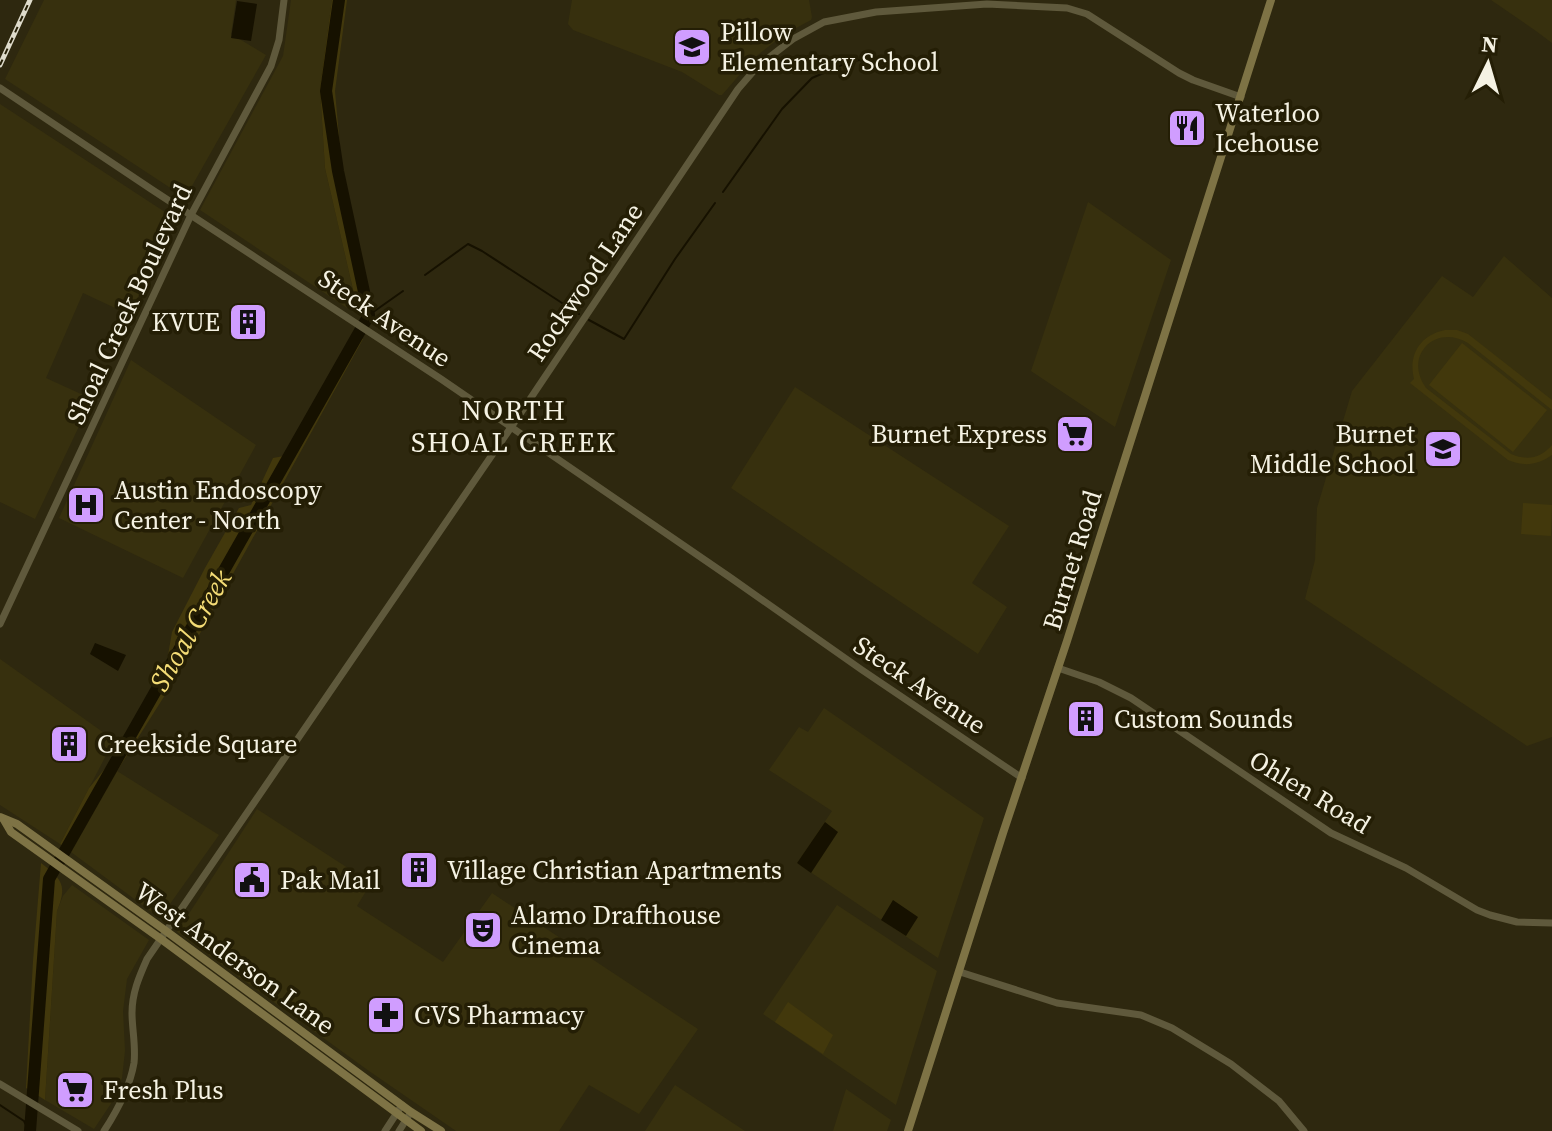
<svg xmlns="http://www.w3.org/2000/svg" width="1552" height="1131" font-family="'Source Serif 4',serif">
<rect width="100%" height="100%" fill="#2e280f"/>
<!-- built -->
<g fill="#37300e">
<path d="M 44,0 L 236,0 L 231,34 L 266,55 L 188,193 L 178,193 L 5,79 Z"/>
<path d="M 291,0 L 332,0 L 320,88 L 325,168 L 358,311 L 350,310 L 200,210 L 283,56 Z"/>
<path d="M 572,0 L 809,0 L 812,17 L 811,20 L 783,35 L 754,58 L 722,95 L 719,95 L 682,72 L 573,30 L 568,24 Z"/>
<path d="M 1491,0 L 1552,0 L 1552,43 L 1536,31 Z"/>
<path d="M 0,104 L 174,218 L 130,315 L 83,293 L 46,378 L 92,399 L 35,519 L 0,502 Z"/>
<path d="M 1088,202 L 1171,260 L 1115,427 L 1031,371 Z"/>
<path d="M 1504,256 L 1552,298 L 1552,737 L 1527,746 L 1305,599 L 1315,560 L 1317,508 L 1352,391 L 1442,276 L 1473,297 Z"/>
<path d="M 131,360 L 256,445 L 183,578 L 59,518 Z"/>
<path d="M 795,387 L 1009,526 L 972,583 L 1007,607 L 978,654 L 731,488 Z"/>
<path d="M 0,659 L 114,740 L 60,844 L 0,805 Z"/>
<path d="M 824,708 L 984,818 L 938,958 L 797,863 L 832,811 L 769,770 L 799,727 L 808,732 Z"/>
<path d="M 117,771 L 219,835 L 160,918 L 71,852 Z"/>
<path d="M 257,809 L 371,883 L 357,906 L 443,962 L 492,893 L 698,1029 L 639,1114 L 589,1085 L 559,1131 L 456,1131 L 369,1071 L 177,932 Z"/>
<path d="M 72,885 L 149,940 L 127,979 L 123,1011 L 125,1051 L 122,1078 L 112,1102 L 94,1129 L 45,1100 L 57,911 L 63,896 Z"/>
<path d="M 837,905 L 937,971 L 896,1105 L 763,1014 Z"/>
<path d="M 675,1085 L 745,1131 L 645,1131 Z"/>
<path d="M 846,1089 L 891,1120 L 887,1131 L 833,1131 Z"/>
</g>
<!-- green -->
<g fill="#42380c">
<path d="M 332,0 L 347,0 L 335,91 L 341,159 L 372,305 L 373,320 L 364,313 L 361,314 L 358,311 L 325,168 L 320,88 Z"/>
<path d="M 1445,330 L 1457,330 L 1468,334 L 1552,400 L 1552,410 L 1468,343 C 1435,323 1403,356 1426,388 L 1511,454 C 1527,461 1541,458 1552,445 L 1552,455 C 1538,465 1524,467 1508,460 L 1410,383 L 1414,379 C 1408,355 1420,335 1445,330 Z"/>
<path d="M 353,332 L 363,339 L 172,684 L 117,771 L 71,852 L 60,844 L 89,788 L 112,760 L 167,661 L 172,632 L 205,568 L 239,508 L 251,505 L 273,458 L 284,456 Z"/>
<path d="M 1462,343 L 1547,410 L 1513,452 L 1429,385 Z"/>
<path d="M 1523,503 L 1552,505 L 1551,536 L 1521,534 Z"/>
<path d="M 41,863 C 61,879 68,884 57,911 L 45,1100 L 26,1088 L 33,961 Z"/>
<path d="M 788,1002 L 833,1035 L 823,1054 L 775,1022 Z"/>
</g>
<!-- water -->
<g fill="#161100">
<path d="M 237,1 L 257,4 L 251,41 L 231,38 Z"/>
<path d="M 95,643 L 126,655 L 118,671 L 90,654 Z"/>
<path d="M 825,822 L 838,832 L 811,873 L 797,863 Z"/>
<path d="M 893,900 L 918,917 L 906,936 L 881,920 Z"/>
</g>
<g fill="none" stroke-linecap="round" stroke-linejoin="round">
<!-- stream -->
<g stroke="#161100" stroke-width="2">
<path d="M 723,192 L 782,109 L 812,78 L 851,61 L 896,56"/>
<path d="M 425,275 L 468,244 L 482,251 L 579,314"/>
<path d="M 369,315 L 403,291"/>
<path d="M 589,320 L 624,339 L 675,259 L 715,203"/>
<path d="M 0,1105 L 24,1121 L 29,1131"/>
</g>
<!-- river -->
<path stroke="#161100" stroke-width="12" d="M 30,1131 L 49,879 L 369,315 L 338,171 L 326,91 L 339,0"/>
<!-- tertiary -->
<g stroke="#5f593c" stroke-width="7">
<path d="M 0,88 L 151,189 L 441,379 L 731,578 L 862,670 L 1022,778"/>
<path d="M 0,624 L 191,215 L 271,66 L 279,40 L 284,0"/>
<path d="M 1058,668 L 1099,682 L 1131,698 L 1331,833 L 1406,868 L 1477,910 L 1490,915 L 1517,922 L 1552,923"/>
<path d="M 960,972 L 1057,1003 L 1141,1015 L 1172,1028 L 1231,1064 L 1279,1101 L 1304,1131"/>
<path d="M 0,1084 L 78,1131"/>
<path d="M 104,1131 C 117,1111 130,1087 134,1063 C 136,1046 132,1029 132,1013 C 132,993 139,977 147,959 L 516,420 L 738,89 L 758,66 L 793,39 L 824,22 L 876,12 L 987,4 L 1067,8 L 1087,14 L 1179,73 L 1193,80 L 1241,97"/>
<path d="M 385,1131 L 402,1105"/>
<path d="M 399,1131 L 411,1112"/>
</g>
<!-- secondary -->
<g stroke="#7e7345" stroke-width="8">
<path d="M 0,817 L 17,824 L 166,931 L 411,1112 L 441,1131"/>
<path d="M 4,820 L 11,832 L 161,939 L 421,1131"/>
<path d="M 908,1131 L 1003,833 L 1067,641 L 1271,0"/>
</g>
<defs>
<path id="rail" d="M 0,65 L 30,0"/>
</defs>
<!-- rail casing -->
<use href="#rail" stroke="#dedbcb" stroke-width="5"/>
<!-- rail -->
<use href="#rail" stroke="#241e05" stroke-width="2" stroke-dasharray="6" stroke-linecap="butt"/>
</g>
<!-- icons -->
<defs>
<symbol id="school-square" viewBox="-11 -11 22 22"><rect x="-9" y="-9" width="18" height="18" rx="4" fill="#d09dff" stroke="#241e05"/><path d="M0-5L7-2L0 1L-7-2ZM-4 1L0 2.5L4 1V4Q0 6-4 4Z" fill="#111"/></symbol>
<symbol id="restaurant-square" viewBox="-11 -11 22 22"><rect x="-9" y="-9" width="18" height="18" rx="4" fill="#d09dff" stroke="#241e05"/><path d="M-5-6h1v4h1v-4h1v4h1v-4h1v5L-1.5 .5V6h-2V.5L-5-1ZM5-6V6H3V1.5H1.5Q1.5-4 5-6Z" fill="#111"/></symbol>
<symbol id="building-square" viewBox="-11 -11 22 22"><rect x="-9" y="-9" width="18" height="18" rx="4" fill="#d09dff" stroke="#241e05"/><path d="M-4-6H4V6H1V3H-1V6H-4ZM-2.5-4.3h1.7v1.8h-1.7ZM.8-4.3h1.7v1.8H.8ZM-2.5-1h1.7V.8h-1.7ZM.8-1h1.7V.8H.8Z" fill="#111"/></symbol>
<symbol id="supermarket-square" viewBox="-11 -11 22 22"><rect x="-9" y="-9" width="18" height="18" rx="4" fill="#d09dff" stroke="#241e05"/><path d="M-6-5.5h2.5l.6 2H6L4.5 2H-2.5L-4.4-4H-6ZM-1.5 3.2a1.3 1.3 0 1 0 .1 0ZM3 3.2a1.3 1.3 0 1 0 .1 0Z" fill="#111"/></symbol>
<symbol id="hospital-square" viewBox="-11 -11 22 22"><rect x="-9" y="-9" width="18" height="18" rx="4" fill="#d09dff" stroke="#241e05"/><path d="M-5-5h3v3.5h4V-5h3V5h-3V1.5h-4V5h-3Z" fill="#111"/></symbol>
<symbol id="civic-square" viewBox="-11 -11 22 22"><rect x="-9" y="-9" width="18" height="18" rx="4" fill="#d09dff" stroke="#241e05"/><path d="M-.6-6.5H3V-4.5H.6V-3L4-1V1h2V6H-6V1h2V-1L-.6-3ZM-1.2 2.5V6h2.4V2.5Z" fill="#111"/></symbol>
<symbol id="theatre-square" viewBox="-11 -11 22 22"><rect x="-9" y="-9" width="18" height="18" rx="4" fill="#d09dff" stroke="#241e05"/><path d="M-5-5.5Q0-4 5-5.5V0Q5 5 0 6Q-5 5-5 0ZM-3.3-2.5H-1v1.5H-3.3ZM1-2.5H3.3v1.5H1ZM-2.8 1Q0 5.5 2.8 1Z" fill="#111"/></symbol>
<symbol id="pharmacy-square" viewBox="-11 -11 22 22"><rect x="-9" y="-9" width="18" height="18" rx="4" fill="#d09dff" stroke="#241e05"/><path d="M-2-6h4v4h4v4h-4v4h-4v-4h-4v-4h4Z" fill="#111"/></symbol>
</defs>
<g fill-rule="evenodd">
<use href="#school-square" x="670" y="25" width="44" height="44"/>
<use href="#restaurant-square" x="1165" y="106" width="44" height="44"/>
<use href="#building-square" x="226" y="300" width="44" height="44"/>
<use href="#supermarket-square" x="1053" y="412" width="44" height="44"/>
<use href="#school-square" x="1421" y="427" width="44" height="44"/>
<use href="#hospital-square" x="64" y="483" width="44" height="44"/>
<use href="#building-square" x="1064" y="697" width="44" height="44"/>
<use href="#building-square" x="47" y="722" width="44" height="44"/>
<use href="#building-square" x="397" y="848" width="44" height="44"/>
<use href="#civic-square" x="230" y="858" width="44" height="44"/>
<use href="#theatre-square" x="461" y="908" width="44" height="44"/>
<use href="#pharmacy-square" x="364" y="993" width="44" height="44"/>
<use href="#supermarket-square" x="53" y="1068" width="44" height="44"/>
</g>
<g text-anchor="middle" stroke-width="7" stroke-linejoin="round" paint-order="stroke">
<!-- poi labels -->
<g font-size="26" fill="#f5f2e3" stroke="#241e05" text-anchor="start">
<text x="720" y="41">Pillow<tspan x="720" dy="30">Elementary School</tspan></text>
<text x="1215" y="122">Waterloo<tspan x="1215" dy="30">Icehouse</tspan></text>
<text x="220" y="331" text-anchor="end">KVUE</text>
<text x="1047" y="443" text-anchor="end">Burnet Express</text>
<text x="1415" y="443" text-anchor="end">Burnet<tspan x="1415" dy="30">Middle School</tspan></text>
<text x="114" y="499">Austin Endoscopy<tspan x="114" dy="30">Center - North</tspan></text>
<text x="1114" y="728">Custom Sounds</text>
<text x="97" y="753">Creekside Square</text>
<text x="447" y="879">Village Christian Apartments</text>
<text x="280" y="889">Pak Mail</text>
<text x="511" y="924">Alamo Drafthouse<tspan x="511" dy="30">Cinema</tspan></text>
<text x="414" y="1024">CVS Pharmacy</text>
<text x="103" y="1099">Fresh Plus</text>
</g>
<!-- street labels -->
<g font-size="26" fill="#f5f2e3" stroke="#241e05">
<text transform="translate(585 282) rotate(-56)" y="9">Rockwood Lane</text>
<text transform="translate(129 304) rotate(-65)" y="9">Shoal Creek Boulevard</text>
<text transform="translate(385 318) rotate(34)" y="9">Steck Avenue</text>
<text transform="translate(1072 560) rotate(-73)" y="9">Burnet Road</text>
<text transform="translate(920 685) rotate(34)" y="9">Steck Avenue</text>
<text transform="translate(1310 792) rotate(31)" y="9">Ohlen Road</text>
<text transform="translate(235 958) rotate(36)" y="9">West Anderson Lane</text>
</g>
<!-- neighbourhood labels -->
<g font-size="28" letter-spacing="2" fill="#f5f2e3" stroke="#241e05">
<text x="514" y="420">NORTH<tspan x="514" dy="32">SHOAL CREEK</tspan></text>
</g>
<!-- water labels -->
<g font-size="28" font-style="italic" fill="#f4dc75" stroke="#241e05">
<text transform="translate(190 630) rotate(-60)" y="10">Shoal Creek</text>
</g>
</g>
<!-- north arrow -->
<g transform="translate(1488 64) rotate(5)" stroke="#241e05" stroke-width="6" paint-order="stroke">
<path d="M0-6L14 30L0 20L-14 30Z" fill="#f5f2e3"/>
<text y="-12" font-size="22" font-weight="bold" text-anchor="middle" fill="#f5f2e3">N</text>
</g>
</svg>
